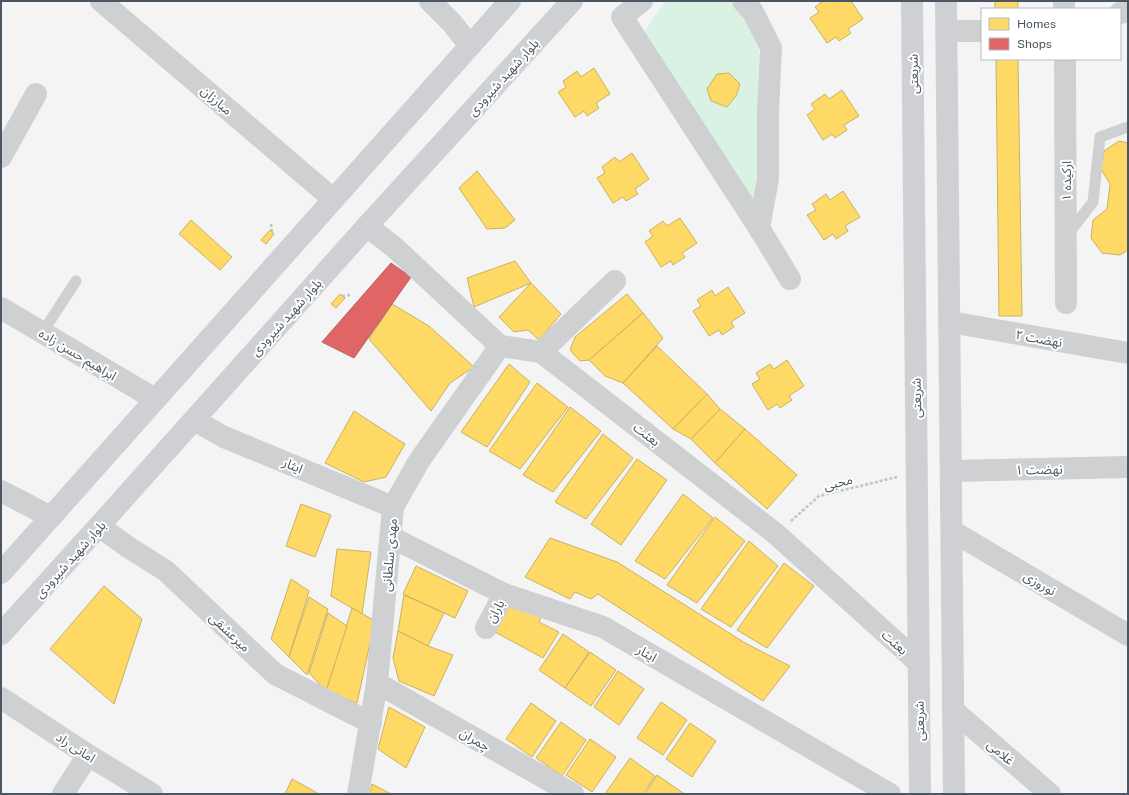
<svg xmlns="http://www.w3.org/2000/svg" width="1129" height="795" font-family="'Public Sans','Noto Sans Arabic',sans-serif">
<rect width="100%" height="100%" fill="#f4f4f4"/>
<!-- green -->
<path fill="#d9f2e3" d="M 665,1 L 730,1 L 744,16 L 759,52 L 756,209 L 644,33 Z"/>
<!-- homes -->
<g fill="#ffd966" stroke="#c9b264">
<path d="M 823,1 L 832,1 L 833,2 L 835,1 L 851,1 L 863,19 L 848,29 L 851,33 L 839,41 L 836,37 L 827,43 L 810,18 L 819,12 L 815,7 Z"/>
<rect x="995" y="1" width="23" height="8"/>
<path d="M 996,59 L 1018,59 L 1022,316 L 999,316 Z"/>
<path d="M 594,68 L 610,94 L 596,103 L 599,108 L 587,116 L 584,111 L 575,117 L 558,92 L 566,87 L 563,81 L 577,71 L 581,77 Z"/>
<path d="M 729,73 L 740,84 L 736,96 L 727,107 L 711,101 L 707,89 L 717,74 Z"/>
<path d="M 842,90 L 859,116 L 844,125 L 847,130 L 835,138 L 832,134 L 823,140 L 807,115 L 815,109 L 811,104 L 825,94 L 829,99 Z"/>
<path d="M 1119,141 L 1128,143 L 1128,250 L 1120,255 L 1102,253 L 1091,238 L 1093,220 L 1107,209 L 1110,184 L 1101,169 L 1104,151 Z"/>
<path d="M 632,153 L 649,179 L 635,189 L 638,194 L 626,201 L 623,197 L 613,203 L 597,178 L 605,173 L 602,167 L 615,157 L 619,162 Z"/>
<path d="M 477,171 L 515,220 L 505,228 L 487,229 L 459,188 Z"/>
<path d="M 843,191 L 860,217 L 845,226 L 848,231 L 836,239 L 833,234 L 824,240 L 807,215 L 816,210 L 812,204 L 826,194 L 830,200 Z"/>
<path d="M 680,218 L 697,243 L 682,253 L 685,257 L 673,265 L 671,261 L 661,267 L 645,242 L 653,236 L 649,231 L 663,221 L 667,226 Z"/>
<path d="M 191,220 L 232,257 L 220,270 L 179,234 Z"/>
<path d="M 270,230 L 274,234 L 266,244 L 261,240 Z"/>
<path d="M 515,261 L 531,283 L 474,307 L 467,278 Z"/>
<path d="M 531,283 L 561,314 L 539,340 L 528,330 L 514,332 L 499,317 Z"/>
<path d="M 728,287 L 745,313 L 731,322 L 734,327 L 722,335 L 719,330 L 709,336 L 693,311 L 701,306 L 697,300 L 712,290 L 715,296 Z"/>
<path d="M 340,294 L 345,298 L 336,308 L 331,304 Z"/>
<path d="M 627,294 L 643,313 L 589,360 L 580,361 L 570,350 L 575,337 Z"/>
<path d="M 392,304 L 429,326 L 474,367 L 450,383 L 431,411 L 369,339 Z"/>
<path d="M 643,313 L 663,338 L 623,383 L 605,376 L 589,360 Z"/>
<path d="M 657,346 L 707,394 L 673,429 L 623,383 Z"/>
<path d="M 787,360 L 804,386 L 789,396 L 792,400 L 780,408 L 777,404 L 768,410 L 752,384 L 760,379 L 756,373 L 770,364 L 774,369 Z"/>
<path d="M 509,364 L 530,382 L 487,447 L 461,432 Z"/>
<path d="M 537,383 L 568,407 L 520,469 L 489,451 Z"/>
<path d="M 707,394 L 720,409 L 691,439 L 673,429 Z"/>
<path d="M 570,407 L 601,431 L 553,492 L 523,475 Z"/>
<path d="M 720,409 L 745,429 L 715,463 L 691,439 Z"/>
<path d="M 354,411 L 405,444 L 386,477 L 364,482 L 325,463 Z"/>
<path d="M 745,429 L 797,475 L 767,509 L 715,463 Z"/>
<path d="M 603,434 L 633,458 L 586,519 L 555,502 Z"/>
<path d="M 637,459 L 667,480 L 621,545 L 591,524 Z"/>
<path d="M 683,494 L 713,518 L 665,579 L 635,561 Z"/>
<path d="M 301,504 L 331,515 L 315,557 L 286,546 Z"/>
<path d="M 715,517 L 745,541 L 697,603 L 667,585 Z"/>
<path d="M 550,538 L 617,562 L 745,643 L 790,666 L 763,701 L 598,594 L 591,599 L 575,592 L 570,599 L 525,577 Z"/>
<path d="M 749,541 L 778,566 L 731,627 L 701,609 Z"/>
<path d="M 337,549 L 371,552 L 362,614 L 331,596 Z"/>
<path d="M 784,563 L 814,586 L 767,648 L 737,630 Z"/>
<path d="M 416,566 L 468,591 L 455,618 L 403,594 Z"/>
<path d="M 291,579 L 309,591 L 289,657 L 271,639 Z"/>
<path d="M 104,586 L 142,619 L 114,704 L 50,649 Z"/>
<path d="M 404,595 L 444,613 L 428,646 L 398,631 Z"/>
<path d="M 309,597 L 328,609 L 307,675 L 289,657 Z"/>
<path d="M 511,602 L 541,617 L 539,622 L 559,632 L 543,658 L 495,632 Z"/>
<path d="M 352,608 L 375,621 L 357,703 L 326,691 Z"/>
<path d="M 328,613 L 347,626 L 326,691 L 309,673 Z"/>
<path d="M 398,631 L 428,646 L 453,655 L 434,696 L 399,681 L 393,658 Z"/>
<path d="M 563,634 L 589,652 L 565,688 L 539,670 Z"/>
<path d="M 590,652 L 616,670 L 591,706 L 565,688 Z"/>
<path d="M 618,671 L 644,689 L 619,725 L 594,707 Z"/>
<path d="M 661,702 L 687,720 L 663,755 L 637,738 Z"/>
<path d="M 531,703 L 556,721 L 532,757 L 506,739 Z"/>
<path d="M 389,707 L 425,727 L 406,768 L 378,749 Z"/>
<path d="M 561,722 L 586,740 L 562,776 L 536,758 Z"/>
<path d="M 690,723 L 716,741 L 692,777 L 666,759 Z"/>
<path d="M 590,739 L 616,757 L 592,792 L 566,775 Z"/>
<path d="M 630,758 L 655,776 L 643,794 L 605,794 Z"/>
<path d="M 657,775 L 683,793 L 683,794 L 645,794 Z"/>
<path d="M 292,779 L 319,794 L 285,794 Z"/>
<path d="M 372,784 L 391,794 L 370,794 Z"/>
</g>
<!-- shops -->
<path fill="#e06666" stroke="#b36164" d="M 391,263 L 411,277 L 354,358 L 322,342 Z"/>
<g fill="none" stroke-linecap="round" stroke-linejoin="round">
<!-- path -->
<g stroke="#bcc7c4" stroke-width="2.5" stroke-dasharray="3 2" stroke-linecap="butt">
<path d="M 271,224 L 272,232"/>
<path d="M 342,296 L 351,295"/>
<path d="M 791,521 L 819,496 L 897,477"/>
</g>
<!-- lane -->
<g stroke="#ced0d2" stroke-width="11">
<path d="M 1068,234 L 1093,202 L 1100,137 L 1128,127"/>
<path d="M 42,333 L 76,281"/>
</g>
<!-- street -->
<g stroke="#ced0d2" stroke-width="22">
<path d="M 101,1 L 333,199"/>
<path d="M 430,1 L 452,23 L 470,46"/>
<path d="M 642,1 L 622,17 L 759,228 L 790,279"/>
<path d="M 743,1 L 753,12 L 771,48 L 768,112 L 768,179 L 759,228"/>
<path d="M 1064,1 L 1064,9"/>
<path d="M 1120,13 L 1128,11"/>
<path d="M 947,31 L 982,31"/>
<path d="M 1065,59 L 1066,303"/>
<path d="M 1,157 L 36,94"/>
<path d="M 367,226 L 394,247 L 500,346 L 541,352 L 776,534 L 919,663"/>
<path d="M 1,308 L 155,399"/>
<path d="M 950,322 L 1128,353"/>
<path d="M 541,352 L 615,281"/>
<path d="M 194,420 L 224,437 L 393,507"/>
<path d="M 951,471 L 1128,467"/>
<path d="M 1,491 L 51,517"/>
<path d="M 99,526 L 128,547 L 166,571 L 275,674 L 371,723"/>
<path d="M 952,531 L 1128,635"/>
<path d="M 391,537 L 504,594 L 603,627 L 890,794"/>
<path d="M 486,628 L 504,594"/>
<path d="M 377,683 L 573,794"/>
<path d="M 1,698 L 88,755 L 152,794"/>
<path d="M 953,710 L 1050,794"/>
<path d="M 63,794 L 88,755"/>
<path d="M 358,794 L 377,683 L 393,507 L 419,461 L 500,346"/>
</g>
<!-- secondary -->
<g stroke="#ced0d4" stroke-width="22">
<path d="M 912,1 L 920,794"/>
<path d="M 946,1 L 954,794"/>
<path d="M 1,573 L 510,1"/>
<path d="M 1,634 L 99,526 L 367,226 L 572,1"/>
</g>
</g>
<g text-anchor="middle" stroke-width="4" stroke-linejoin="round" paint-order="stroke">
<!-- street labels -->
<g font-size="13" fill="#4a5661" stroke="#fff">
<text transform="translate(913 74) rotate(-91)" y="5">شریعتی</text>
<text transform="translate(503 77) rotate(-48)" y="5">بلوار شهید شیرودی</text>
<text transform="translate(217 100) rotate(41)" y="5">مبارزان</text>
<text transform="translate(1066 181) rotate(-90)" y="5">ارکیده ۱</text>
<text transform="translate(286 317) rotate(-48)" y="5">بلوار شهید شیرودی</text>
<text transform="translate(1039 338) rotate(10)" y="5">نهضت ۲</text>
<text transform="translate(78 354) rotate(31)" y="5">ابراهیم حسن زاده</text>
<text transform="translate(916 398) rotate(-91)" y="5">شریعتی</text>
<text transform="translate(647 434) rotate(38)" y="5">بعثت</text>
<text transform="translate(293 465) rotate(23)" y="5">ایثار</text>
<text transform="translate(1039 469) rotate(-1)" y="5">نهضت ۱</text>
<text transform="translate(838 482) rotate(-14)" y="5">محبی</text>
<text transform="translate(389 555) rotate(-85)" y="5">مهدی سلطانی</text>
<text transform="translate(70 559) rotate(-48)" y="5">بلوار شهید شیرودی</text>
<text transform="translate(1040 583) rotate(30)" y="5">نوروزی</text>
<text transform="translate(495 611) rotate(-62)" y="5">باران</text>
<text transform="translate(230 632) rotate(43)" y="5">میرعشقی</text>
<text transform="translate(895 642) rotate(42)" y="5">بعثت</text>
<text transform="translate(647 653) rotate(30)" y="5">ایثار</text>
<text transform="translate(919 721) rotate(-91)" y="5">شریعتی</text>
<text transform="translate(475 739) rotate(30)" y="5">چمران</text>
<text transform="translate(76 747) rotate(33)" y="5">امانی راد</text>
<text transform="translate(1001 752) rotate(40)" y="5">غلامی</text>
</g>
</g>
<!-- border -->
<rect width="1129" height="795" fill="none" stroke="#4a5661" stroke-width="4"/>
<!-- legend -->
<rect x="981" y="8" width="140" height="52" fill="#ffffff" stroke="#b7bbc0"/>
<rect x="989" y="18" width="20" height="12" fill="#ffd966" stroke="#b7bbc0"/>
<text x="1017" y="28" font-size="12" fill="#4a5661">Homes</text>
<rect x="989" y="38" width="20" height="12" fill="#e06666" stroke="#b7bbc0"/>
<text x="1017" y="48" font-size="12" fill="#4a5661">Shops</text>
</svg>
